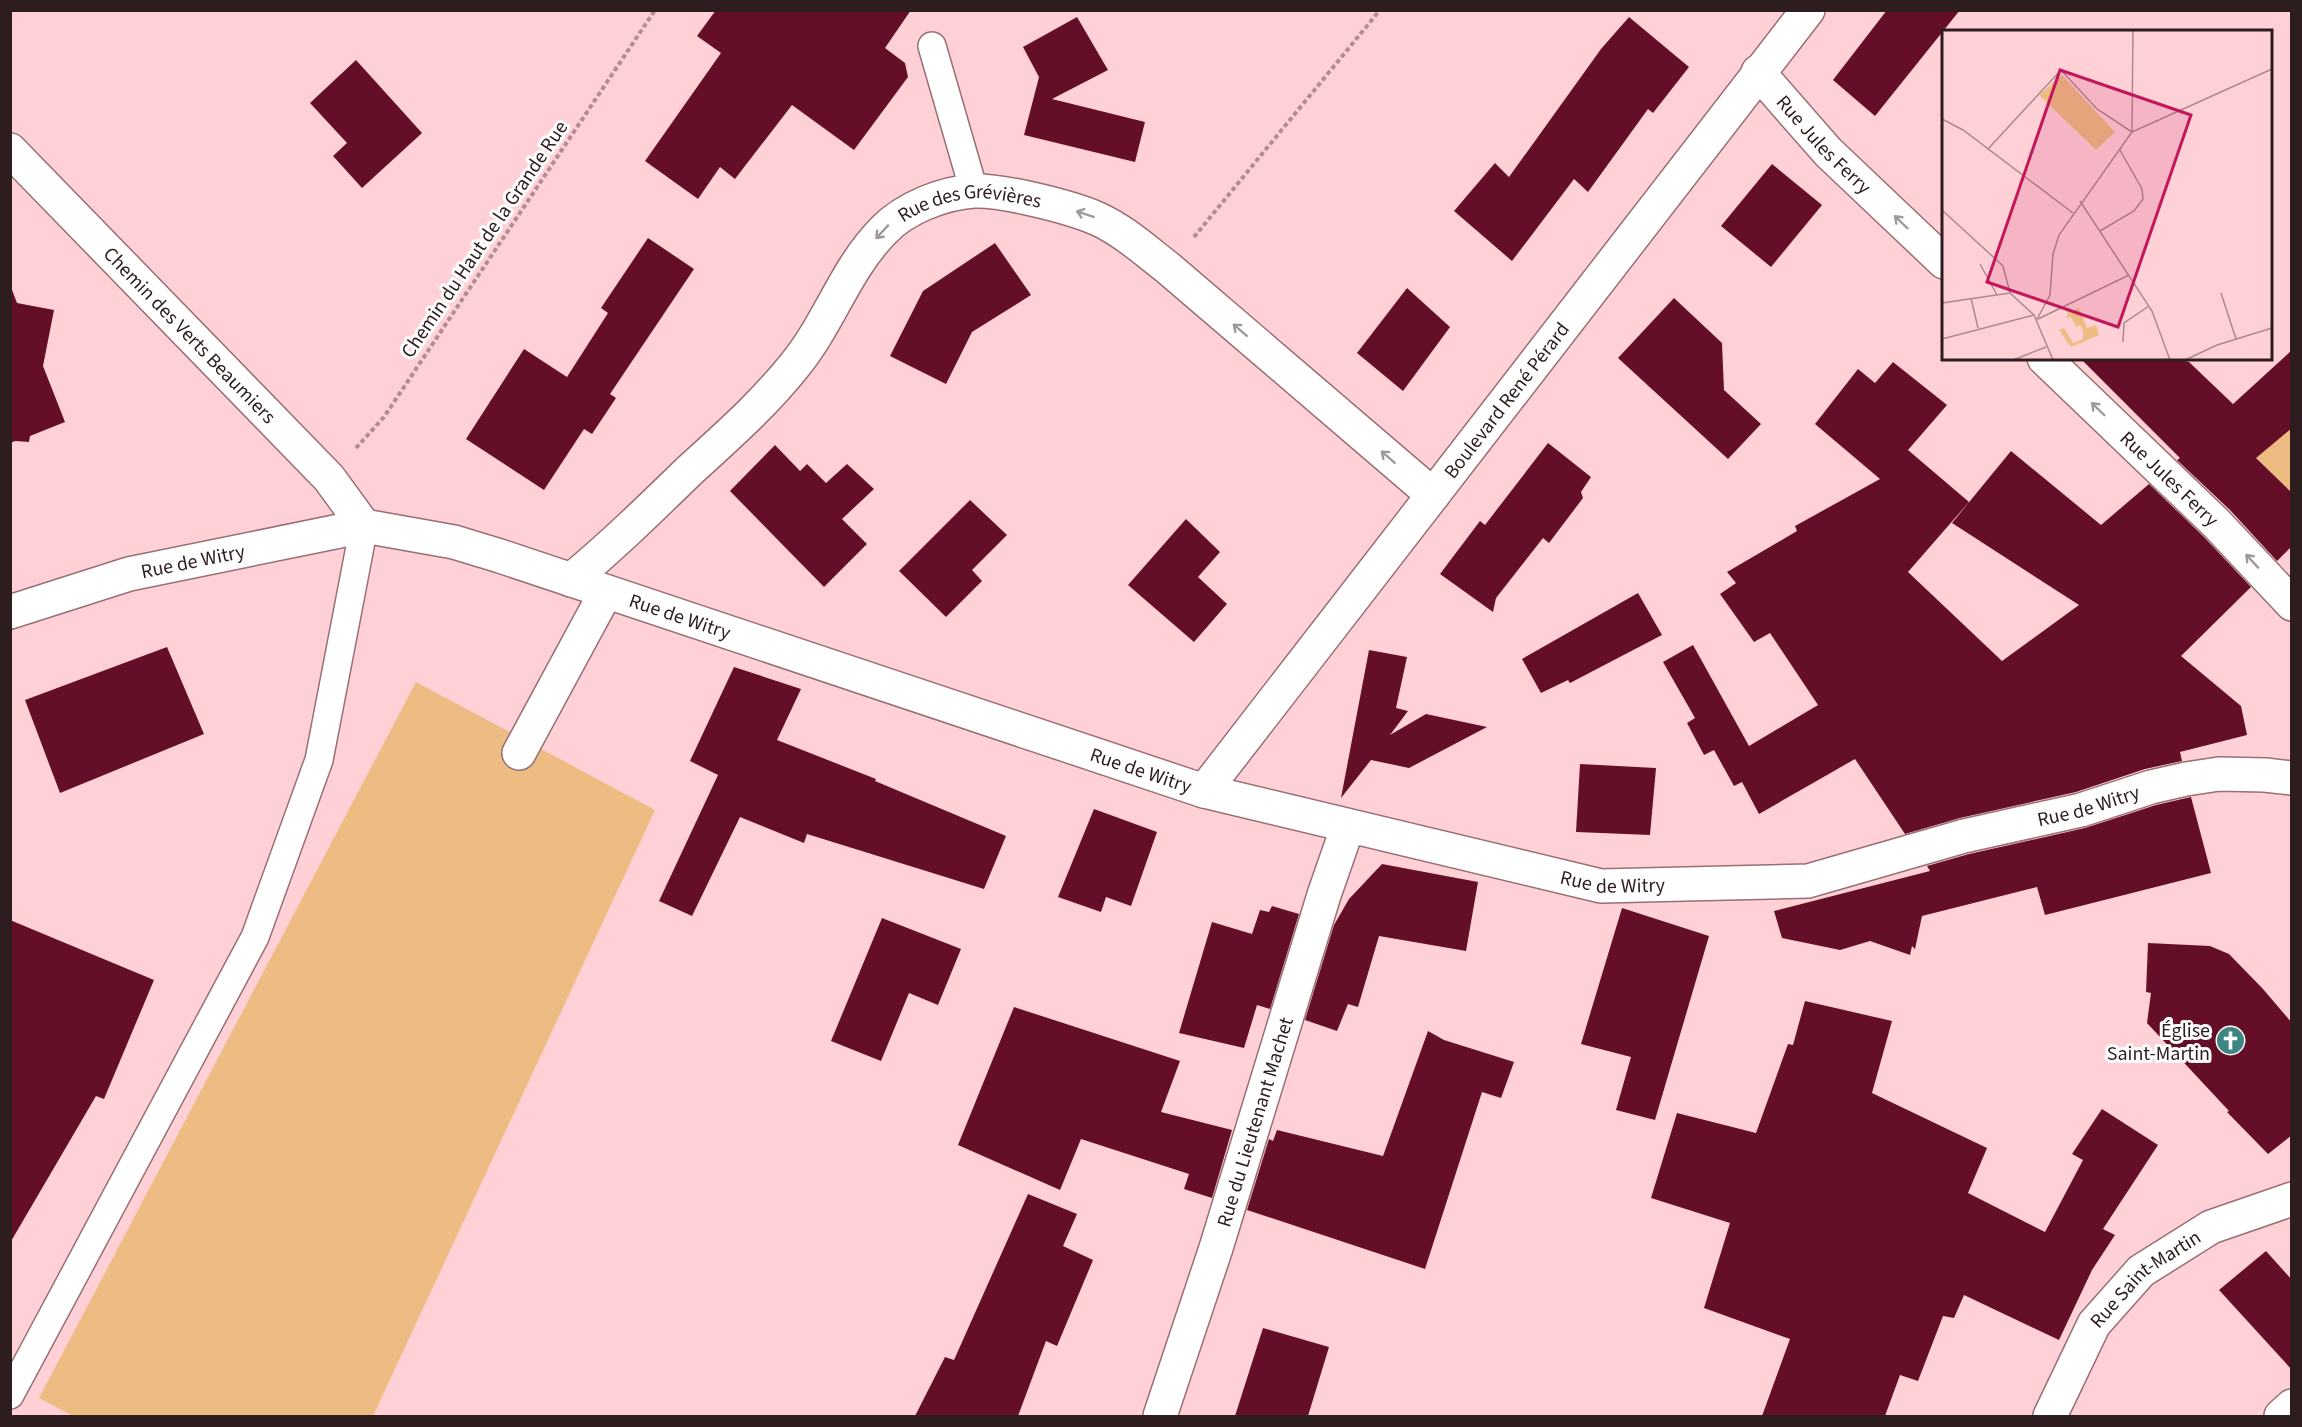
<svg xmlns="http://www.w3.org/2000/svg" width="2302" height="1427" font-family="'Source Sans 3',sans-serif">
<rect width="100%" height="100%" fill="#ffd1d6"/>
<!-- green -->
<g fill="#edbc83">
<path d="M 2291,428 L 2291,493 L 2248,449 Z"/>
<path d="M 416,682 L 655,810 L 373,1416 L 73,1416 L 39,1398 Z"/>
</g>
<!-- building -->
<g fill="#650e28">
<path d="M 716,10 L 911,10 L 885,48 L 905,63 L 908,77 L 854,150 L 792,105 L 735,179 L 720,167 L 698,199 L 645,161 L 721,53 L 697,36 Z"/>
<path d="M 1887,10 L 1960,10 L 1875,116 L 1833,80 Z"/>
<path d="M 1077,17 L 1108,70 L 1052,99 L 1145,122 L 1135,162 L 1024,135 L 1039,77 L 1023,47 Z"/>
<path d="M 1629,17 L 1689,67 L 1653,113 L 1648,109 L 1588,192 L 1574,179 L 1512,261 L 1454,211 L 1495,163 L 1509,177 L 1601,49 Z"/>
<path d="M 356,60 L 422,133 L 362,188 L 333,156 L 347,143 L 310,103 Z"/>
<path d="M 1772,164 L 1822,205 L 1771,267 L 1721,226 Z"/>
<path d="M 648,238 L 694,269 L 610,394 L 616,398 L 592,434 L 584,429 L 544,490 L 466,439 L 524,349 L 567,377 L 608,313 L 601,308 Z"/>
<path d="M 995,243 L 1031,295 L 972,332 L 946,384 L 890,356 L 923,291 Z"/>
<path d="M 1407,288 L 1450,327 L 1403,391 L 1357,353 Z"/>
<path d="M 10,290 L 12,290 L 17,303 L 54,310 L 43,366 L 65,422 L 30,436 L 29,442 L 15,441 L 10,443 Z"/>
<path d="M 1674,298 L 1722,343 L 1724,390 L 1761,424 L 1728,459 L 1618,358 Z"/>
<path d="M 2292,350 L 2292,428 L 2256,458 L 2292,493 L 2292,546 L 2277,561 L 2230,510 L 2177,460 L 2180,458 L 2080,358 L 2174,358 L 2189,362 L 2233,404 Z"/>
<path d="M 1893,362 L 1947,405 L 1908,450 L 1969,502 L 1908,572 L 2002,661 L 2079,605 L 1952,523 L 2011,451 L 2101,525 L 2149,484 L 2203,536 L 2251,587 L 2181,656 L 2241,706 L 2247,735 L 2180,752 L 2182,761 L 2145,769 L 2076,792 L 1960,818 L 1905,834 L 1855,759 L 1759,814 L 1742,782 L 1734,786 L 1714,750 L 1704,755 L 1687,723 L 1695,718 L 1663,662 L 1693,645 L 1749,746 L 1818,705 L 1770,633 L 1754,642 L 1720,594 L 1736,583 L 1727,572 L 1797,531 L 1795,526 L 1880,479 L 1815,424 L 1858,369 L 1875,383 Z"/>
<path d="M 1548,443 L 1591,477 L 1581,492 L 1583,498 L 1549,543 L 1543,538 L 1496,598 L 1493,612 L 1440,574 L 1480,521 L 1485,525 Z"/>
<path d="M 775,445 L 800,471 L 807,464 L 826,483 L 847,464 L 874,489 L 842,519 L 867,544 L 824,587 L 730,491 Z"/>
<path d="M 970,500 L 1007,535 L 972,570 L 982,581 L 946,617 L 899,571 Z"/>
<path d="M 1186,519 L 1220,552 L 1198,577 L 1227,604 L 1194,642 L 1128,585 Z"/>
<path d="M 1638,593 L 1662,635 L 1570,683 L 1568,680 L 1541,693 L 1522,659 Z"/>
<path d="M 167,647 L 204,734 L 60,793 L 25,700 Z"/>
<path d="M 1369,650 L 1407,657 L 1396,708 L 1408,711 L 1390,735 L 1426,714 L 1487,727 L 1409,768 L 1371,760 L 1341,798 Z"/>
<path d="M 734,667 L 801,689 L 777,740 L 876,779 L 875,781 L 1006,836 L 984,889 L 807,834 L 804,843 L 740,817 L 692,916 L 659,901 L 718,775 L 690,761 Z"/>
<path d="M 1580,764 L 1656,768 L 1650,835 L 1576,832 Z"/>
<path d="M 2191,797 L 2211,873 L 2045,915 L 2037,887 L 1922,916 L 1915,949 L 1912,946 L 1910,955 L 1870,941 L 1840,950 L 1782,938 L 1774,911 L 1930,871 L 1927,866 L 1969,854 L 2085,828 L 2156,805 Z"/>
<path d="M 1094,809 L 1157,832 L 1131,906 L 1106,897 L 1101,912 L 1058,897 Z"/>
<path d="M 1382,864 L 1478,882 L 1466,951 L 1379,936 L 1358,1007 L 1348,1004 L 1337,1031 L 1305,1020 L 1334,925 L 1349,899 Z"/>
<path d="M 1272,906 L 1299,914 L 1270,1009 L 1257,1005 L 1244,1048 L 1179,1033 L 1212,922 L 1252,934 L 1260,910 L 1269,912 Z"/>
<path d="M 1622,908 L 1709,936 L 1655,1120 L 1616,1110 L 1631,1057 L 1581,1044 Z"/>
<path d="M 882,918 L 961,949 L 938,1005 L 909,993 L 881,1061 L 831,1041 Z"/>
<path d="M 10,920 L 154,980 L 104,1099 L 96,1096 L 10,1243 Z"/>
<path d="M 2148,943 L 2210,946 L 2229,954 L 2263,989 L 2292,1023 L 2292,1135 L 2268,1154 L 2227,1112 L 2229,1111 L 2147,1023 L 2151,993 L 2146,992 Z"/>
<path d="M 1805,1001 L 1892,1021 L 1872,1093 L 1987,1148 L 1968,1193 L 2045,1232 L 2083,1160 L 2072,1154 L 2102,1109 L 2158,1145 L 2103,1229 L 2115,1235 L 2092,1270 L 2059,1340 L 1964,1295 L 1954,1318 L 1943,1316 L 1918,1381 L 1900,1375 L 1885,1416 L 1762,1416 L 1790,1339 L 1704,1308 L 1730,1223 L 1651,1198 L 1677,1113 L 1756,1133 L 1788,1044 L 1793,1045 Z"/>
<path d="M 1014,1007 L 1180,1061 L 1161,1112 L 1232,1130 L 1212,1198 L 1184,1189 L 1189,1174 L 1081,1139 L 1060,1190 L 958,1145 Z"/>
<path d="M 1428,1031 L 1444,1040 L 1514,1062 L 1501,1098 L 1482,1092 L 1425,1269 L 1247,1210 L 1269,1139 L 1273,1141 L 1277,1130 L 1383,1156 Z"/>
<path d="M 1028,1194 L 1077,1214 L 1063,1246 L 1093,1260 L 1057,1346 L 1046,1341 L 1018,1416 L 915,1416 L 945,1357 L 954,1360 Z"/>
<path d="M 2266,1251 L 2292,1280 L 2292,1370 L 2219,1290 Z"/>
<path d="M 1263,1328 L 1329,1347 L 1308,1416 L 1235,1416 Z"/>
</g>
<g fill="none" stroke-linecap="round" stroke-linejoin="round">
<defs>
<g id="lane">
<path d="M 932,46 L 974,191"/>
<path d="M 10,1395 L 255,937 L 319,760 L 364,526"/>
</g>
<g id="street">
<path id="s1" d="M 1758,72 L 1828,152 L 1944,262"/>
<path id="s2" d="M 10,150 L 329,478 L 364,526"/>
<path id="s3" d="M 2044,358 L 2216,523 L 2292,604"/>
<path id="s4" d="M 571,580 C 612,546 650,509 688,472 C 725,438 763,405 794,366 C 829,324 845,269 884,230 C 905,208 943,193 974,191 C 1003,190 1071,207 1098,219 C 1124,231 1146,251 1168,268 L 1433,495"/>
<path d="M 519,753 L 606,592"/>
<path id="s5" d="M 1204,791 L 1808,10"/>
<path id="s6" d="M 1160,1416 L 1216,1248 L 1324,895 L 1348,826"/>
<path d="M 2281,1416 L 2292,1406"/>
</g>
<g id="secondary">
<path id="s7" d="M 10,612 L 129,574 L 364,526 L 454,542 L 500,556 L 1204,791 L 1601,886 L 1808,881 L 1964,836 L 2081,810 L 2151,787 L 2186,779 L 2219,774 L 2265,775 L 2292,778"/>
<path id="s8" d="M 2050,1416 L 2094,1324 L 2141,1271 L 2211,1227 L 2292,1199"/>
</g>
</defs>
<!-- lane casing -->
<use href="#lane" stroke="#986f74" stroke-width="30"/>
<!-- street casing -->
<use href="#street" stroke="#986f74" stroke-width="36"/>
<!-- secondary casing -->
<use href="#secondary" stroke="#986f74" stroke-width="36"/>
<!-- path -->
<g stroke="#b08d91" stroke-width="4" stroke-dasharray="4.5 3" stroke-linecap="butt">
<path d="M 1194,237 L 1380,10"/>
<path d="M 356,448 L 384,417 L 655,10"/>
</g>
<!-- lane -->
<use href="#lane" stroke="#fff" stroke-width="27"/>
<!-- street -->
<use href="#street" stroke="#fff" stroke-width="33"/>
<!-- secondary -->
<use href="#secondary" stroke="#fff" stroke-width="33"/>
</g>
<!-- one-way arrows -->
<defs><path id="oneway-shaft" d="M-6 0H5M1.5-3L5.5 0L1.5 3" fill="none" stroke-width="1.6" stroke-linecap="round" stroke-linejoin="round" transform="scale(1.5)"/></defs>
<g stroke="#a0999a">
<use href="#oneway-shaft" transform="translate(1085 214) rotate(-162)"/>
<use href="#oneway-shaft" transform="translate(1901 222) rotate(-136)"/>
<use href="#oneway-shaft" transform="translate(882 232) rotate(133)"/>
<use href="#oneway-shaft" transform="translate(1240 330) rotate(-139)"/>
<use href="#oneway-shaft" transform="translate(2098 409) rotate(-136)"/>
<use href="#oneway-shaft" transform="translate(1388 457) rotate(-139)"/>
<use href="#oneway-shaft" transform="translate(2252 561) rotate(-133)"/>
</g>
<!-- icons -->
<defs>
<symbol id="church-disc" viewBox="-11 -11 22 22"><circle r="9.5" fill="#3e8682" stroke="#fff"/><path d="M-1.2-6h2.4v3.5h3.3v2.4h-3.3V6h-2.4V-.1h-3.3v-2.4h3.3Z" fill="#fff"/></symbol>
</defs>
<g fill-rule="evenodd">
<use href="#church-disc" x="2214" y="1024" width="33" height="33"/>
</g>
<g text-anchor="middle" stroke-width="6" stroke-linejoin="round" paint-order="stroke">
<!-- street labels -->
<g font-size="20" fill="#2d1d1f" stroke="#fff">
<text dy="7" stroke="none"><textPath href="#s1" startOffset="98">Rue Jules Ferry</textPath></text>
<text dy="7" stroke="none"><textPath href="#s4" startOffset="567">Rue des Grévières</textPath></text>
<text transform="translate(484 239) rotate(-56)" y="7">Chemin du Haut de la Grande Rue</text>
<text dy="7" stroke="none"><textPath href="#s2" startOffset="258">Chemin des Verts Beaumiers</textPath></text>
<text dy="7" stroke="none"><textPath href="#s5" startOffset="494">Boulevard René Pérard</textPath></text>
<text dy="7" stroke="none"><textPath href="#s3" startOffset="174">Rue Jules Ferry</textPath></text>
<text dy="7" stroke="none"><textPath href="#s7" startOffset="190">Rue de Witry</textPath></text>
<text dy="7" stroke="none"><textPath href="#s7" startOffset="694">Rue de Witry</textPath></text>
<text dy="7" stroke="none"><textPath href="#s7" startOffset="1180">Rue de Witry</textPath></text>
<text dy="7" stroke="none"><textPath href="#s7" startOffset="2152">Rue de Witry</textPath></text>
<text dy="7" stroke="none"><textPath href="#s7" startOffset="1666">Rue de Witry</textPath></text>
<text dy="7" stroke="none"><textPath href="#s6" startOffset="309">Rue du Lieutenant Machet</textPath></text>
<text dy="7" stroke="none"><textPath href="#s8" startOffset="171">Rue Saint-Martin</textPath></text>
</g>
<!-- poi labels -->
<g font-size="20" fill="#2d1d1f" stroke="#fff" text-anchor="end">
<text x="2210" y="1037">Église<tspan x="2210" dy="23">Saint-Martin</tspan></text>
</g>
</g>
<!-- overview -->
<g transform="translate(1942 30)">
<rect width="330" height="330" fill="#ffd1d6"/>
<path d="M 120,45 L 173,102 L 154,120 L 97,65 ZM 126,277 L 129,282 L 137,278 L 145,298 L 154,295 L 157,305 L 129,317 L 117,300 L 122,298 L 131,313 L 141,309 L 141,300 L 138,295 L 134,297 L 129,287 L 125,289 Z" fill="#edbc83"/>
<path fill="none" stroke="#ab898d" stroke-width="1.5" d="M 0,89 L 21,100 L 131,183M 190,102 L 330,39M 46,119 L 119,40 L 155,79 L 190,102M 138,171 L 210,281 L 228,330M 0,180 L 61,236 L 68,263 L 92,285 L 111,330M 158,201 L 192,181 L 201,169 L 200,159 L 178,120M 38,234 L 55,265M 279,263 L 294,309M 29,268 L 36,298M 0,273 L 68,263M 96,289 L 187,245M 94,291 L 108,265 L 111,224 L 117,205 L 190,102 L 191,0M 0,309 L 92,285M 181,312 L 182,293 L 207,276M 71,330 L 104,317M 243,330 L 275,315 L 330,298"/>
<path fill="#c2185b" fill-opacity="0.15" stroke="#c2185b" stroke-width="3" d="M 118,40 L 249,85 L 176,297 L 45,252 Z"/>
<rect width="330" height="330" fill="none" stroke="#2d1d1f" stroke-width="3"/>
</g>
<!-- border -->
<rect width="2302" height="1427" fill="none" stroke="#2d1d1f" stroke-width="24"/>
</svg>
